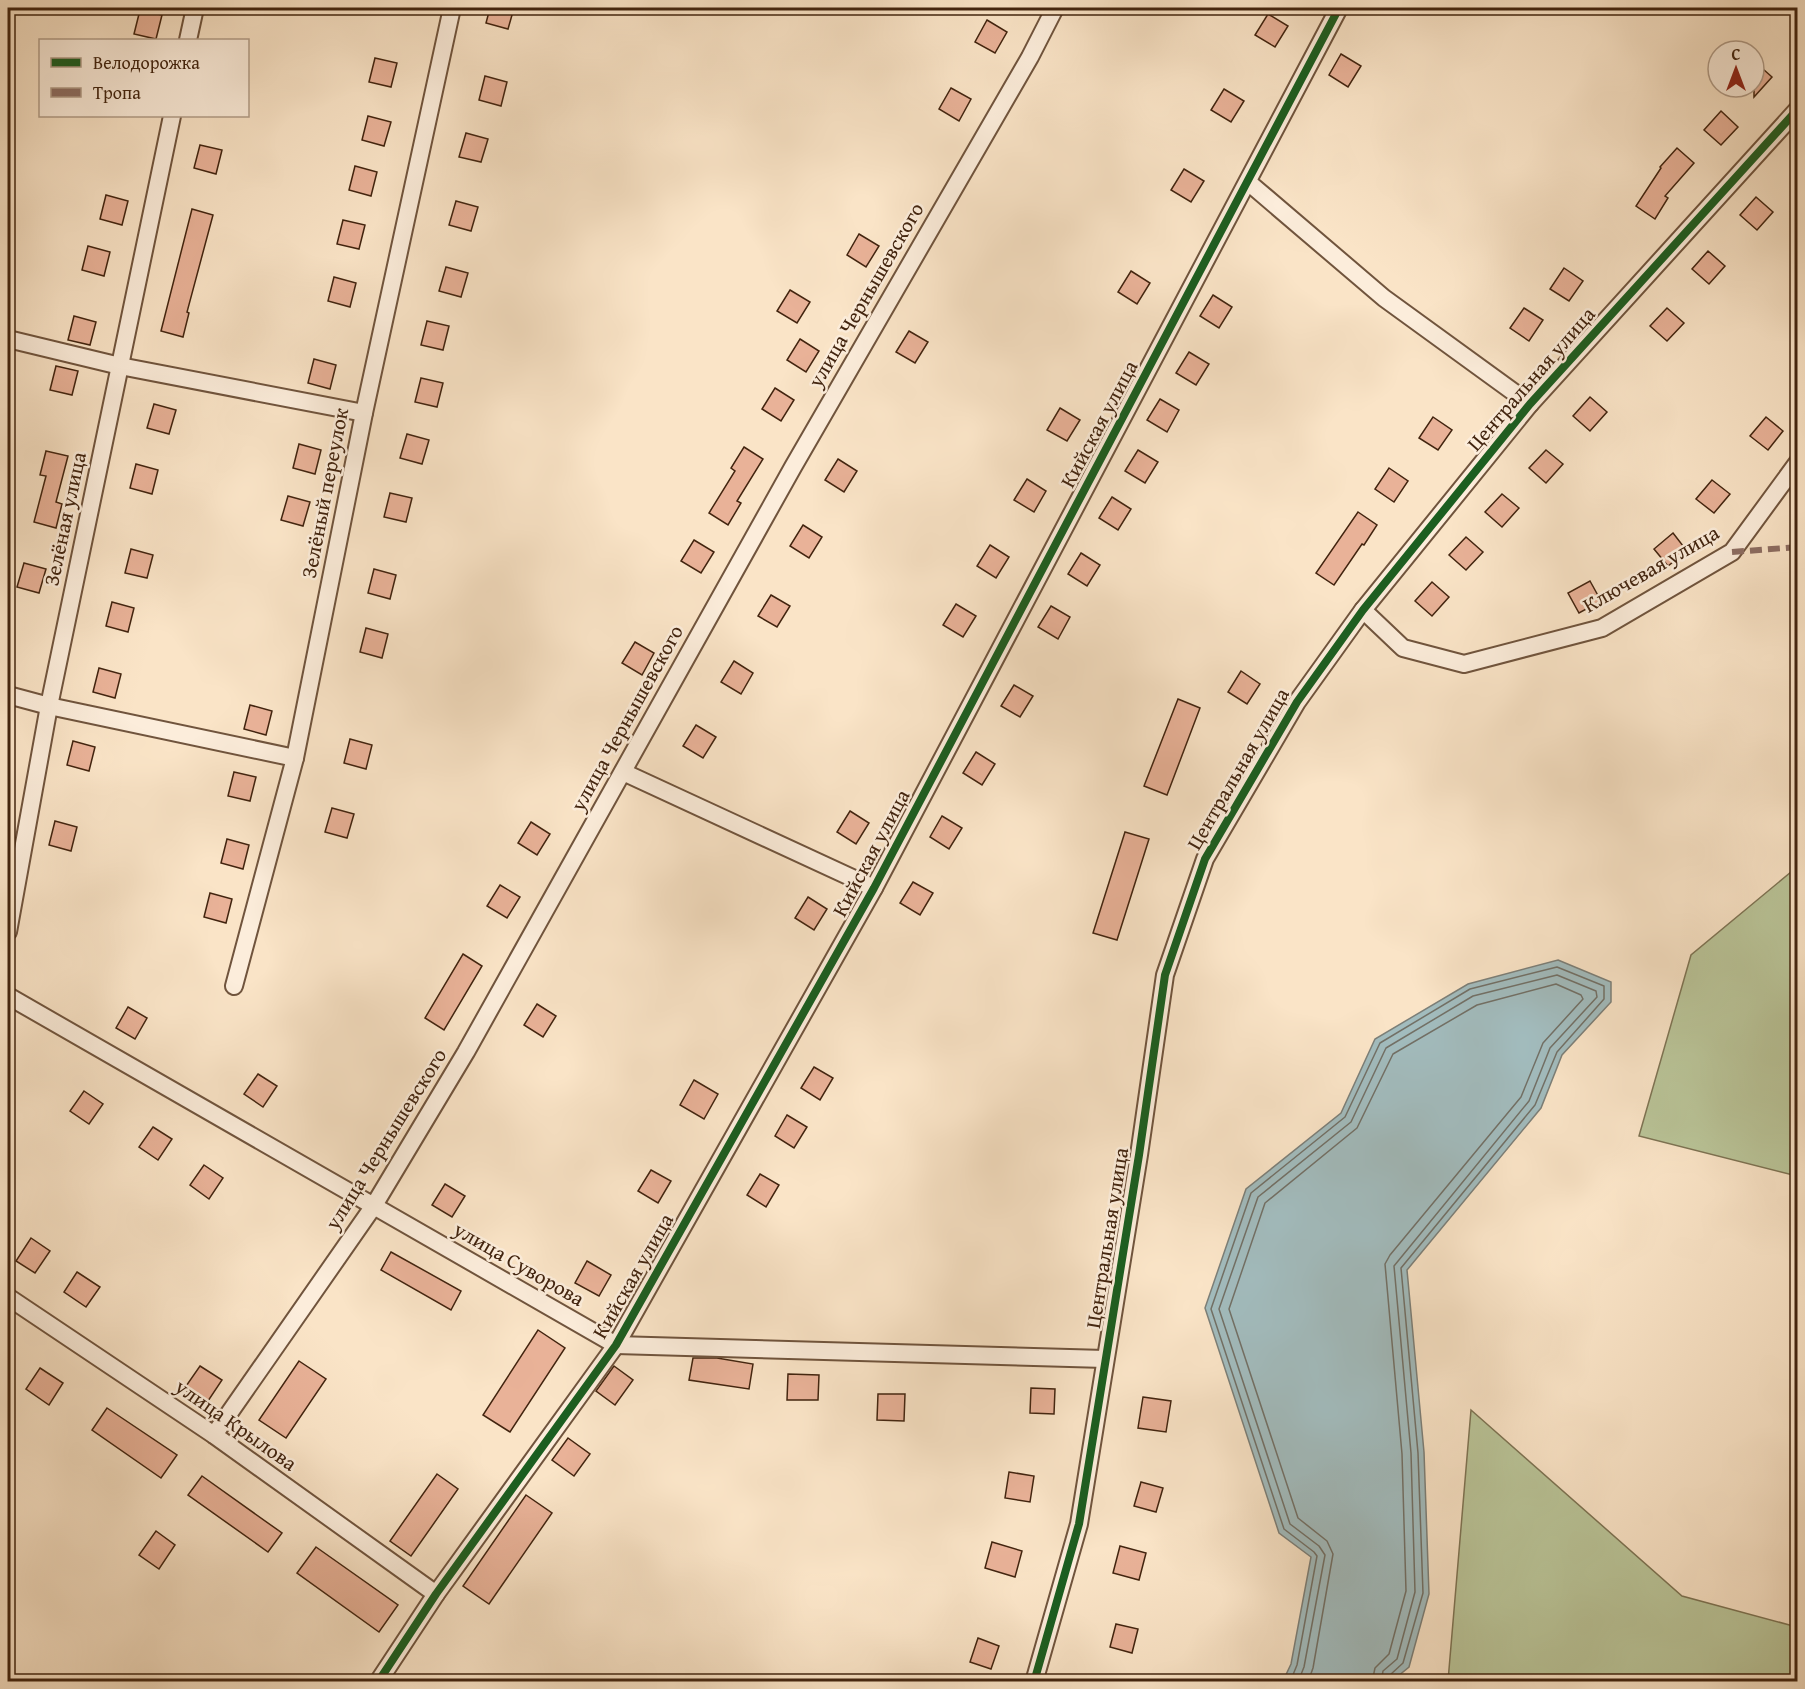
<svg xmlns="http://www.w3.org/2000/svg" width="1805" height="1689" font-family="'Gentium Book Plus',serif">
<rect width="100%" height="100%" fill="#fae4c7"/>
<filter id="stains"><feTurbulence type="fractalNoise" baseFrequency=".00333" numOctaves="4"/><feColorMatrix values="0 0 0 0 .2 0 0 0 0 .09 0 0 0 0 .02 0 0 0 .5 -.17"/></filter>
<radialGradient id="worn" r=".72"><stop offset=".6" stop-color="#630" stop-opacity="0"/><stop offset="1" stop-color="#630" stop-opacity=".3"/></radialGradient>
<!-- green -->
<g fill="#bac599" stroke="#7e7454" stroke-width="1.5">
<path d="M 1797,867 L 1797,1176 L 1639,1136 L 1691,955 Z"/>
<path d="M 1471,1410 L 1682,1596 L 1797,1627 L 1797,1681 L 1448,1681 Z"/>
</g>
<!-- water -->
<path fill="#a2bcbe" stroke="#7c7f78" stroke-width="1.5" d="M 1558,960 L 1611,982 L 1611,1002 L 1562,1055 L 1541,1108 L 1407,1270 L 1424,1452 L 1429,1594 L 1409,1667 L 1392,1681 L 1283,1681 L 1291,1664 L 1311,1557 L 1279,1533 L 1205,1308 L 1246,1189 L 1341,1113 L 1375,1039 L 1468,984 Z"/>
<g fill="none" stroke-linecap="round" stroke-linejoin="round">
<!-- shore -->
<g stroke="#727066" stroke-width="1.5">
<path d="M 1290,1682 L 1297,1665 L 1317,1556 L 1314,1552 L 1284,1529 L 1211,1309 L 1251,1193 L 1345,1117 L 1380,1043 L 1470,989 L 1557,967 L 1604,986 L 1604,999 L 1557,1052 L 1535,1105 L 1401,1268 L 1418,1453 L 1423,1593 L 1403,1663 L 1390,1675 L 1388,1682"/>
<path d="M 1298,1682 L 1304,1667 L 1325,1555 L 1319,1546 L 1290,1524 L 1219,1309 L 1258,1197 L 1351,1122 L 1386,1048 L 1473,996 L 1557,975 L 1596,991 L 1597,997 L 1550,1048 L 1529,1101 L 1394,1266 L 1411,1453 L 1415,1592 L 1397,1659 L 1383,1671 L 1381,1682"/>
<path d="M 1308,1682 L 1313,1668 L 1333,1554 L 1327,1541 L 1298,1518 L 1229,1309 L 1265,1203 L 1357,1128 L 1393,1054 L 1477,1005 L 1556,984 L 1581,995 L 1583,999 L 1543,1043 L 1521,1097 L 1390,1255 L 1385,1264 L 1402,1454 L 1406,1591 L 1389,1654 L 1375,1668 L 1372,1682"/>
</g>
</g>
<!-- building -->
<g fill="#e9b298" stroke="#42240f" stroke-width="1.5">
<path d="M 490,8 L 514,8 L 508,29 L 486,23 Z"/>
<path d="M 140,10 L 162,15 L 156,39 L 134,34 Z"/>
<path d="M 1268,14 L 1288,26 L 1275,47 L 1255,35 Z"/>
<path d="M 987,20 L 1007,32 L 995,53 L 975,42 Z"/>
<path d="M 1341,54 L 1361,66 L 1348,87 L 1329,75 Z"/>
<path d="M 375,58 L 397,63 L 391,87 L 369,82 Z"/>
<path d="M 1754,61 L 1772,77 L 1754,97 Z"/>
<path d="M 485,76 L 507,82 L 501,106 L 479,100 Z"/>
<path d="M 951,88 L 971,99 L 959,121 L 939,109 Z"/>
<path d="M 1224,89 L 1244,101 L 1231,122 L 1211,110 Z"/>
<path d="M 1721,111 L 1738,127 L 1721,145 L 1704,130 Z"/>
<path d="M 368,116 L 391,122 L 384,146 L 362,140 Z"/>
<path d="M 466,133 L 488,139 L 481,162 L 459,157 Z"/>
<path d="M 200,145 L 222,150 L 216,174 L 194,168 Z"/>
<path d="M 1677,148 L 1694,163 L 1665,196 L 1668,198 L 1655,219 L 1636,206 L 1661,168 L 1660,167 Z"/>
<path d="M 355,166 L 377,172 L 371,196 L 349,190 Z"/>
<path d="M 1184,169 L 1204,181 L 1191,202 L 1171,190 Z"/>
<path d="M 106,195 L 128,201 L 122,225 L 100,219 Z"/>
<path d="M 1756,197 L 1773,212 L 1757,230 L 1740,215 Z"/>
<path d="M 456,201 L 478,207 L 471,231 L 449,225 Z"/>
<path d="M 192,209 L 213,215 L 187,312 L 189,313 L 183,337 L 161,331 Z"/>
<path d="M 343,220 L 365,225 L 359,249 L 337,244 Z"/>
<path d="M 859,234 L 879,246 L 866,267 L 847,255 Z"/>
<path d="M 88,246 L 110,252 L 104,276 L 82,270 Z"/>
<path d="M 1708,251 L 1725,266 L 1709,284 L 1692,269 Z"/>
<path d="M 446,267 L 468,273 L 461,297 L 439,291 Z"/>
<path d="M 1564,268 L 1583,281 L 1569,301 L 1550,289 Z"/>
<path d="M 1131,271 L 1150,283 L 1137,304 L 1118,292 Z"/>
<path d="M 334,277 L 356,283 L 350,307 L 328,301 Z"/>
<path d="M 790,290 L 810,302 L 797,323 L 777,311 Z"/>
<path d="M 1213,295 L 1232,307 L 1219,328 L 1200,316 Z"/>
<path d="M 1524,308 L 1543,320 L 1529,341 L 1510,328 Z"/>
<path d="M 1667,308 L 1684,323 L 1667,341 L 1650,326 Z"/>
<path d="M 74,316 L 96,322 L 90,345 L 68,340 Z"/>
<path d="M 427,321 L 449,326 L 443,350 L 421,345 Z"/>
<path d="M 909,331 L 928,342 L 915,363 L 896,352 Z"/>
<path d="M 800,339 L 819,351 L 806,372 L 787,360 Z"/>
<path d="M 1189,352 L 1209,364 L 1196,385 L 1176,373 Z"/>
<path d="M 314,359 L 336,365 L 330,389 L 308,383 Z"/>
<path d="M 56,366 L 78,371 L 72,395 L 50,390 Z"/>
<path d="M 421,378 L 443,383 L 437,407 L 415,402 Z"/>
<path d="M 775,388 L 794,400 L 781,421 L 762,409 Z"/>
<path d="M 1590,397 L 1607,412 L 1590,431 L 1573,416 Z"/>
<path d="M 1160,399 L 1179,410 L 1167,432 L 1147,420 Z"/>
<path d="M 154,404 L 176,410 L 169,434 L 147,428 Z"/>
<path d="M 1060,408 L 1080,420 L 1067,441 L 1047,430 Z"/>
<path d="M 1433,417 L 1452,430 L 1438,450 L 1419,438 Z"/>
<path d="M 1766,417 L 1783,431 L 1768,450 L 1750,436 Z"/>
<path d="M 407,434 L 429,440 L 422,464 L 400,458 Z"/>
<path d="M 299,444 L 321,450 L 315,474 L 293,468 Z"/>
<path d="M 744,447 L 763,459 L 737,501 L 741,503 L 728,525 L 709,513 L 735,471 L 731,468 Z"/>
<path d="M 1138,450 L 1158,462 L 1145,483 L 1125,471 Z"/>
<path d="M 1546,450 L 1563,464 L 1546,483 L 1529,468 Z"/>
<path d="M 46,451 L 68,456 L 56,502 L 62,504 L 56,528 L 34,522 L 46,476 L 40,475 Z"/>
<path d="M 838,459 L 857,471 L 844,492 L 825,480 Z"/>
<path d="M 136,464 L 158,470 L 152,494 L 130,488 Z"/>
<path d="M 1389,468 L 1408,481 L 1394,502 L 1375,489 Z"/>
<path d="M 1027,479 L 1046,491 L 1034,512 L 1014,500 Z"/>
<path d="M 1712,480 L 1730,494 L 1714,513 L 1696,499 Z"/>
<path d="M 390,493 L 412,498 L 406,522 L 384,517 Z"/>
<path d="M 1502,494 L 1519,508 L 1502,527 L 1485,512 Z"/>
<path d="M 288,496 L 310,502 L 303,526 L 281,520 Z"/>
<path d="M 1112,497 L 1131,509 L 1118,530 L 1099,518 Z"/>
<path d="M 1358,512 L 1377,525 L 1364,545 L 1362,544 L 1334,585 L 1316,573 Z"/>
<path d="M 803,525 L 822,537 L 809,558 L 790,546 Z"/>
<path d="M 1673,533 L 1687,551 L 1668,566 L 1654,549 Z"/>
<path d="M 1466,537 L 1483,552 L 1466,570 L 1449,555 Z"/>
<path d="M 694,540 L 714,552 L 701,573 L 681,561 Z"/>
<path d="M 990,545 L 1009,557 L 996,578 L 977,566 Z"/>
<path d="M 131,549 L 153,555 L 147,578 L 125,573 Z"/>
<path d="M 1081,553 L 1100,565 L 1087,586 L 1068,574 Z"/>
<path d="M 24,563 L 46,569 L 39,593 L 17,587 Z"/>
<path d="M 374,569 L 396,575 L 390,599 L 368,593 Z"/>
<path d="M 1590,581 L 1601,601 L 1579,613 L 1568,593 Z"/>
<path d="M 1432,582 L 1449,597 L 1432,616 L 1415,601 Z"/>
<path d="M 771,595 L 790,606 L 777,627 L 758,616 Z"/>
<path d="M 112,602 L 134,608 L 128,632 L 106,626 Z"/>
<path d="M 956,604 L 976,616 L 963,637 L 943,625 Z"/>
<path d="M 1051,606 L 1070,617 L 1058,639 L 1038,627 Z"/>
<path d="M 366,628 L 388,634 L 382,658 L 360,652 Z"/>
<path d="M 635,642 L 654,653 L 642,675 L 622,663 Z"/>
<path d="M 734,661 L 753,673 L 741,694 L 721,682 Z"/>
<path d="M 99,668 L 121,674 L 115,698 L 93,692 Z"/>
<path d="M 1241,671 L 1260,684 L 1247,704 L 1228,692 Z"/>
<path d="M 1014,685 L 1033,696 L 1020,717 L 1001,706 Z"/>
<path d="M 1178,699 L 1200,708 L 1167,795 L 1144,786 Z"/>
<path d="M 250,705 L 272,711 L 266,735 L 244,729 Z"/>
<path d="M 696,725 L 716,737 L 703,758 L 683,746 Z"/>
<path d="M 350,739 L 372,745 L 366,769 L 344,763 Z"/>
<path d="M 73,741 L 95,747 L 89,771 L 67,765 Z"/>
<path d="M 976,752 L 995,764 L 982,785 L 963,773 Z"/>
<path d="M 234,772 L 256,777 L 250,801 L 228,796 Z"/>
<path d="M 332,808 L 354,814 L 347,838 L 325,832 Z"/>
<path d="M 850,811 L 869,823 L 856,844 L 837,832 Z"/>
<path d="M 942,816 L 962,828 L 949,849 L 930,837 Z"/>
<path d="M 55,821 L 77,827 L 71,851 L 49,845 Z"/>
<path d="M 531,822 L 550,834 L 537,855 L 518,843 Z"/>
<path d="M 1125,832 L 1149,839 L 1117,940 L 1093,933 Z"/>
<path d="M 227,839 L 249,845 L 243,869 L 221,863 Z"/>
<path d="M 913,882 L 933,893 L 920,915 L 900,903 Z"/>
<path d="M 500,885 L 520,897 L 507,918 L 487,906 Z"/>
<path d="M 210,893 L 232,899 L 226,923 L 204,917 Z"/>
<path d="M 808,897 L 827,909 L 814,930 L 795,918 Z"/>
<path d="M 463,954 L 482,966 L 444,1030 L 425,1018 Z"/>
<path d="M 537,1004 L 556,1016 L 543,1037 L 524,1025 Z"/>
<path d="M 128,1007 L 147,1018 L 135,1039 L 116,1028 Z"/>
<path d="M 814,1067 L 833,1078 L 820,1100 L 801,1088 Z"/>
<path d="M 258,1074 L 277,1086 L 263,1107 L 244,1094 Z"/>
<path d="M 694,1080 L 718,1094 L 704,1119 L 680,1105 Z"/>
<path d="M 84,1091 L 103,1104 L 89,1124 L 70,1111 Z"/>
<path d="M 787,1115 L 807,1127 L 794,1148 L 775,1136 Z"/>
<path d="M 153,1127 L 172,1139 L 158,1160 L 139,1147 Z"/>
<path d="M 204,1165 L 223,1178 L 209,1199 L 190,1185 Z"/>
<path d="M 651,1170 L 671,1181 L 658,1203 L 638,1191 Z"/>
<path d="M 760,1174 L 779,1185 L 766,1207 L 747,1195 Z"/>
<path d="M 445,1184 L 465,1196 L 452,1217 L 432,1205 Z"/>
<path d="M 31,1238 L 50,1251 L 35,1273 L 16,1261 Z"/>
<path d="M 391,1252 L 461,1291 L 451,1310 L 381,1270 Z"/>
<path d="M 587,1261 L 611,1275 L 599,1296 L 575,1283 Z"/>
<path d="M 77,1272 L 100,1287 L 86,1307 L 64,1292 Z"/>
<path d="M 538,1330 L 565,1348 L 510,1432 L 483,1415 Z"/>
<path d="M 693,1358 L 717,1358 L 753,1364 L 749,1389 L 689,1380 Z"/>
<path d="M 299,1361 L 326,1379 L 286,1438 L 259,1420 Z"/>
<path d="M 200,1366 L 222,1380 L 206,1404 L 184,1389 Z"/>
<path d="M 614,1366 L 633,1380 L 615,1405 L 596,1391 Z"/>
<path d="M 40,1368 L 63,1383 L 49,1405 L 26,1389 Z"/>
<path d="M 788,1374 L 819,1375 L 818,1400 L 787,1400 Z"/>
<path d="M 1031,1388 L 1055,1389 L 1054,1414 L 1030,1413 Z"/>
<path d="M 878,1394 L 905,1394 L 904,1421 L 877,1420 Z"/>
<path d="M 1143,1397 L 1171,1401 L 1166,1432 L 1138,1428 Z"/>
<path d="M 107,1408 L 177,1455 L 161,1478 L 92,1430 Z"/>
<path d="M 568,1438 L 590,1454 L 574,1476 L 552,1460 Z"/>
<path d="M 1009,1472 L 1034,1476 L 1030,1502 L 1005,1498 Z"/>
<path d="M 437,1474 L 458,1489 L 411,1556 L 390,1541 Z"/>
<path d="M 202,1476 L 282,1533 L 268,1552 L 188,1495 Z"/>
<path d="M 1141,1482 L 1163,1488 L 1156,1512 L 1134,1506 Z"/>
<path d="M 526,1495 L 552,1513 L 489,1604 L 463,1586 Z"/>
<path d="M 156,1531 L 175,1545 L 159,1569 L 139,1555 Z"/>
<path d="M 992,1542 L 1022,1551 L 1015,1577 L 985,1568 Z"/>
<path d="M 1120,1546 L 1146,1553 L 1139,1580 L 1113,1573 Z"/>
<path d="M 316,1547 L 398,1605 L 379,1632 L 297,1573 Z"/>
<path d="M 1116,1624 L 1138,1629 L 1132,1653 L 1110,1647 Z"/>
<path d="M 978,1638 L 999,1646 L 991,1669 L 970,1662 Z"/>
</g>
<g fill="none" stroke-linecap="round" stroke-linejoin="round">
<defs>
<g id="minor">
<path d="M 188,40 L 195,8"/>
<path d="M 1248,182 L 1384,298 L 1530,404"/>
<path d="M 8,339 L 120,366 L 364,413"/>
<path d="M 1363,610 L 1403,648 L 1464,664 L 1602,628 L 1732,552 L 1798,462"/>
<path d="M 8,695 L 49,706 L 295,758"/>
<path d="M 623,772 L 874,888"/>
<path d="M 8,932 L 49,706 L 172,116"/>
<path d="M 234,986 L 295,758 L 364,413 L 452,8"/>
<path d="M 8,996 L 616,1345 L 1105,1359"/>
<path d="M 8,1297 L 214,1435 L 436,1594"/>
<path d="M 214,1435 L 373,1207 L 466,1052 L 793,467 L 1030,57 L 1055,8"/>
<path d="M 378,1682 L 436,1594 L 616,1345 L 874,888 L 1339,8"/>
<path d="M 1034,1682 L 1079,1524 L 1139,1155 L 1165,975 L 1205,859 L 1297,702 L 1363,610 L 1530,404 L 1798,109"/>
</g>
</defs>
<!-- minor casing -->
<use href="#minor" stroke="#70543d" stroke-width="20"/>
<!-- minor -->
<use href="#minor" stroke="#fceddb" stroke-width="16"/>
<!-- quiet -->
<path stroke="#8d6e63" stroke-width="6" stroke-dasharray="12 6" stroke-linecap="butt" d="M 1732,552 L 1798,547"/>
<defs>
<g id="cycleway">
<path d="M 378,1682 L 436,1594 L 616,1345 L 874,888 L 1339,8"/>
<path d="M 1034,1682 L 1079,1524 L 1139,1155 L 1165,975 L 1205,859 L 1297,702 L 1363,610 L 1530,404 L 1798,109"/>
</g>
</defs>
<!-- cycleway casing -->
<use href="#cycleway" stroke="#fceddb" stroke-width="11"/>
<!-- cycleway -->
<use href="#cycleway" stroke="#1b5e20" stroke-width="8"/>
</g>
<g text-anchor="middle" stroke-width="5" stroke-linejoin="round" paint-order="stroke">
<!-- street labels -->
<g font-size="21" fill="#42240f" stroke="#fceddb">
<text transform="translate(866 295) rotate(-60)" y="7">улица Чернышевского</text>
<text transform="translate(1531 379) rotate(-49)" y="7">Центральная улица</text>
<text transform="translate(1099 424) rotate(-62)" y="7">Кийская улица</text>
<text transform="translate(325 493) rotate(-79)" y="7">Зелёный переулок</text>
<text transform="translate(65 519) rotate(-78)" y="7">Зелёная улица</text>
<text transform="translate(1651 569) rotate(-30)" y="7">Ключевая улица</text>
<text transform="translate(627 718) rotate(-61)" y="7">улица Чернышевского</text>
<text transform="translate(1238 769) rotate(-60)" y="7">Центральная улица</text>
<text transform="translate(871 853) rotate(-62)" y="7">Кийская улица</text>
<text transform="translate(386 1139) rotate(-58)" y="7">улица Чернышевского</text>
<text transform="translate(1107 1238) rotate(-81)" y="7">Центральная улица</text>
<text transform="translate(519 1264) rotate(30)" y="7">улица Суворова</text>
<text transform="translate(633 1276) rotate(-60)" y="7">Кийская улица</text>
<text transform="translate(236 1425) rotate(35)" y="7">улица Крылова</text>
</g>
</g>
<!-- margin -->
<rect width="1805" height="1689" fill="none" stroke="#fae4c7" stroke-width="30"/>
<rect x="9" y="9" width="1787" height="1671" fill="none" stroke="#42240f" stroke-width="3"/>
<rect x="15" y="15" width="1775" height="1659" fill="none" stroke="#42240f" stroke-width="1.5"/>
<!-- legend -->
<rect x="39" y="39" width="210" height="78" fill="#fceddb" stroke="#b29d89" stroke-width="1.5"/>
<rect x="51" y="58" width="30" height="9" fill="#1b5e20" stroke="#b29d89" stroke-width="1.5"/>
<text x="93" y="69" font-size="18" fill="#42240f">Велодорожка</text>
<rect x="51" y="88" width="30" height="9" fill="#8d6e63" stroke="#b29d89" stroke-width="1.5"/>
<text x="93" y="99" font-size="18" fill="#42240f">Тропа</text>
<!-- north arrow -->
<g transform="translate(1736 69)"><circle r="28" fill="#fceddb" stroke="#b29d89" stroke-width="1.5"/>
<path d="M0-4.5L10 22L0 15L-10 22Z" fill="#8f2418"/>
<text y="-9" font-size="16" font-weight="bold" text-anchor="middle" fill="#42240f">С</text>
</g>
<rect width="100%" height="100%" filter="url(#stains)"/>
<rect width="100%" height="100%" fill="url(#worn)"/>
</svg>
